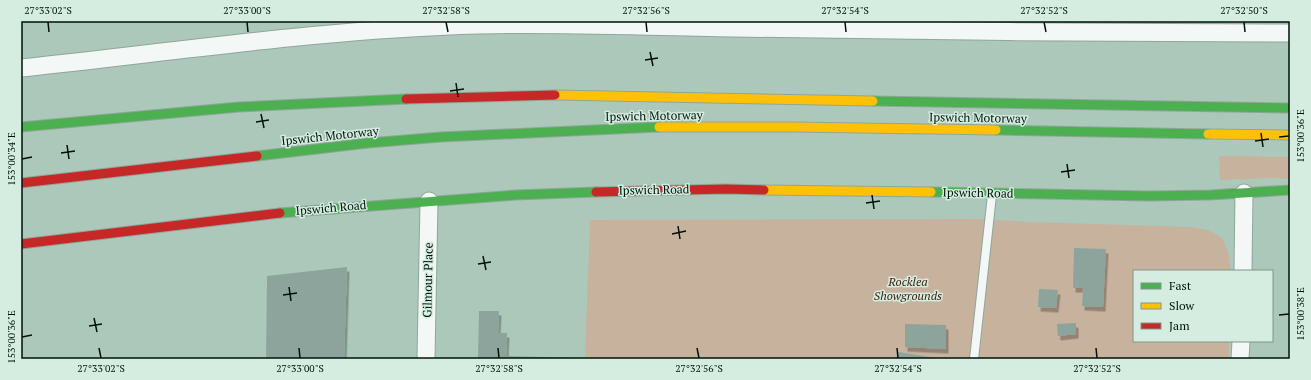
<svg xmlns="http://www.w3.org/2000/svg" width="1311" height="380" font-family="'PT Serif',serif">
<defs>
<filter id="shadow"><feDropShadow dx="2.5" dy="4.5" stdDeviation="0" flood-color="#0004"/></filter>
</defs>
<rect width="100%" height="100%" fill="#acc8ba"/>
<!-- green -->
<g fill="#c7b29d">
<path d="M 1219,156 L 1290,157 L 1290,179 L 1272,178 L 1220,180 Z"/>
<path d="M 973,219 L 1031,222 L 1190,227 L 1208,230 L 1222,238 L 1228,251 L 1231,271 L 1134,271 L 1134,341 L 1229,341 L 1229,359 L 585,359 L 590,220 Z"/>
</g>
<!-- building -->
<g fill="#8da49c" filter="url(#shadow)">
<path d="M 1074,248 L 1106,249 L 1103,307 L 1082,306 L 1083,288 L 1073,288 Z"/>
<path d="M 347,267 L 344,359 L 266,359 L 267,276 Z"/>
<path d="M 1039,289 L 1058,290 L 1056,308 L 1038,307 Z"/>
<path d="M 479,311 L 499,311 L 498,333 L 507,333 L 506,356 L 585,358 L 585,359 L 478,359 Z"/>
<path d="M 1076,323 L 1076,334 L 1058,336 L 1057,324 Z"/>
<path d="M 905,324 L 946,325 L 946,349 L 905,347 Z"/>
<path d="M 898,352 L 937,358 L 937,359 L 896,359 Z"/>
</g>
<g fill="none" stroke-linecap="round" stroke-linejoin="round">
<defs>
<path id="lane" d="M 974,359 L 992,195"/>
<g id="street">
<path d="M 21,68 C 173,52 325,29 479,25 C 564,23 649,27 734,28 C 919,31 1105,33 1290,33"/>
<path d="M 1243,271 L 1244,193"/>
<path d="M 426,359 L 429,201"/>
<path d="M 1240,359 L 1241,341"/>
</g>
<g id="fast">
<path d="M 873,101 L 1290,108"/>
<path d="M 21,127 L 239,107 L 406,99"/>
<path d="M 996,130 L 1208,134"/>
<path d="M 257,156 L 368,143 L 441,137 L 659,127"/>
<path d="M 931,192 L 1148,196 L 1210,195 L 1290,190"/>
<path d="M 280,213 L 516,195 L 596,192"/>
</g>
<g id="slow">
<path d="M 555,95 L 873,101"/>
<path d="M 659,127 L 792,127 L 996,130"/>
<path d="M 1208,134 L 1290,135"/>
<path d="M 764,190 L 931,192"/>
</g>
<g id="jam">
<path d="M 406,99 L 555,95"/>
<path d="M 21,183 L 257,156"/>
<path d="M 596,192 L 726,189 L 764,190"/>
<path d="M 21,244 L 280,213"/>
</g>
</defs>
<!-- lane casing -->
<use href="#lane" stroke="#90a69b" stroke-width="10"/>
<!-- street casing -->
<use href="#street" stroke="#90a69b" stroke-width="19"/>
<!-- fast casing -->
<use href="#fast" stroke="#90a69b" stroke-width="11"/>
<!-- slow casing -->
<use href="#slow" stroke="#90a69b" stroke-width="11"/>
<!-- jam casing -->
<use href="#jam" stroke="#90a69b" stroke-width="11"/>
<!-- lane -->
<use href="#lane" stroke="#f3f7f5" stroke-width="8"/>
<!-- street -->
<use href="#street" stroke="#f3f7f5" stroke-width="17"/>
<!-- fast -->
<use href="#fast" stroke="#4caf50" stroke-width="9"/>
<!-- slow -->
<use href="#slow" stroke="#ffc107" stroke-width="9"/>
<!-- jam -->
<use href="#jam" stroke="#c62828" stroke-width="9"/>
</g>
<!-- ticks -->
<path fill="none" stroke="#01120a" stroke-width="1.5" d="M 48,22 L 49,32M 247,22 L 248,32M 446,22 L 448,32M 646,22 L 647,32M 845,22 L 846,32M 1044,22 L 1046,32M 1244,22 L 1245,32M 650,52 L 653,66M 645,60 L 658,58M 456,83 L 458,97M 450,91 L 464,89M 261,114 L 264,128M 256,122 L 269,120M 1261,133 L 1263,147M 1279,137 L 1289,136M 1255,141 L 1269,139M 67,145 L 69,159M 61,153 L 75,151M 22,159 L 32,157M 1067,164 L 1069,178M 1061,172 L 1075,170M 872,195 L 874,209M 866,203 L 880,201M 678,226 L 680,239M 672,234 L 686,231M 483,256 L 486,270M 478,264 L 491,262M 289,287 L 291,301M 283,295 L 297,293M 1279,315 L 1289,314M 94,318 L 97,332M 89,326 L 102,324M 22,337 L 32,335M 99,348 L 101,358M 299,348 L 300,358M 498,348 L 499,358M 697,348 L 699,358M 897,348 L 898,358M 1096,348 L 1097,358"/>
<g text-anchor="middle" stroke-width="3" stroke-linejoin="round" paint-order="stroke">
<!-- street labels -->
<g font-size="12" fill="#01120a" stroke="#d4ede0">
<text transform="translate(654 116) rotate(-1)" y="4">Ipswich Motorway</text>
<text transform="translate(978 118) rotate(1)" y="4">Ipswich Motorway</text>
<text transform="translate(330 136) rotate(-6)" y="4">Ipswich Motorway</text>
<text transform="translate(654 190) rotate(-1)" y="4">Ipswich Road</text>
<text transform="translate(978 193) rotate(1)" y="4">Ipswich Road</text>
<text transform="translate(331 208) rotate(-5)" y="4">Ipswich Road</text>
<text transform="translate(428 280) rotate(-89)" y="4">Gilmour Place</text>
</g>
<!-- park labels -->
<g font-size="12" font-style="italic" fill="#44200f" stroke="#d4ede0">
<text x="908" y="286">Rocklea<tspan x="908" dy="14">Showgrounds</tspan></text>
</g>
</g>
<!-- border -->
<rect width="1311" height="380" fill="none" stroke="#d4ede0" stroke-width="44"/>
<!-- legend -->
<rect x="1133" y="270" width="140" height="72" fill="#d4ede0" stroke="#80958a"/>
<rect x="1141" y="283" width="20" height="6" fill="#4caf50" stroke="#80958a"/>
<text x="1169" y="290" font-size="12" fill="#01120a">Fast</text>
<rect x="1141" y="303" width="20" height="6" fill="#ffc107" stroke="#80958a"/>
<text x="1169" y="310" font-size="12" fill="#01120a">Slow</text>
<rect x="1141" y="323" width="20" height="6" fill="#c62828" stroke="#80958a"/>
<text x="1169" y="330" font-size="12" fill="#01120a">Jam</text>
<rect x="22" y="22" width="1267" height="336" fill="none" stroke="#01120a" stroke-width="1.5"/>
<g font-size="10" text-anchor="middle" fill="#01120a">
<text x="48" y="14">27°33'02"S</text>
<text x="247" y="14">27°33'00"S</text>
<text x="446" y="14">27°32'58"S</text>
<text x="646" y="14">27°32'56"S</text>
<text x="845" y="14">27°32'54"S</text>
<text x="1044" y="14">27°32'52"S</text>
<text x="1244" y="14">27°32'50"S</text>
<text transform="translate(1300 136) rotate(-90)" y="4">153°00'36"E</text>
<text transform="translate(11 159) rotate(-90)" y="4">153°00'34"E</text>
<text transform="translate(1300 314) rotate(-90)" y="4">153°00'38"E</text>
<text transform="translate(11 337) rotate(-90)" y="4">153°00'36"E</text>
<text x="101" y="372">27°33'02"S</text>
<text x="300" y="372">27°33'00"S</text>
<text x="499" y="372">27°32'58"S</text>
<text x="699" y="372">27°32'56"S</text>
<text x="898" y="372">27°32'54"S</text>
<text x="1097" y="372">27°32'52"S</text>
</g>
</svg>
